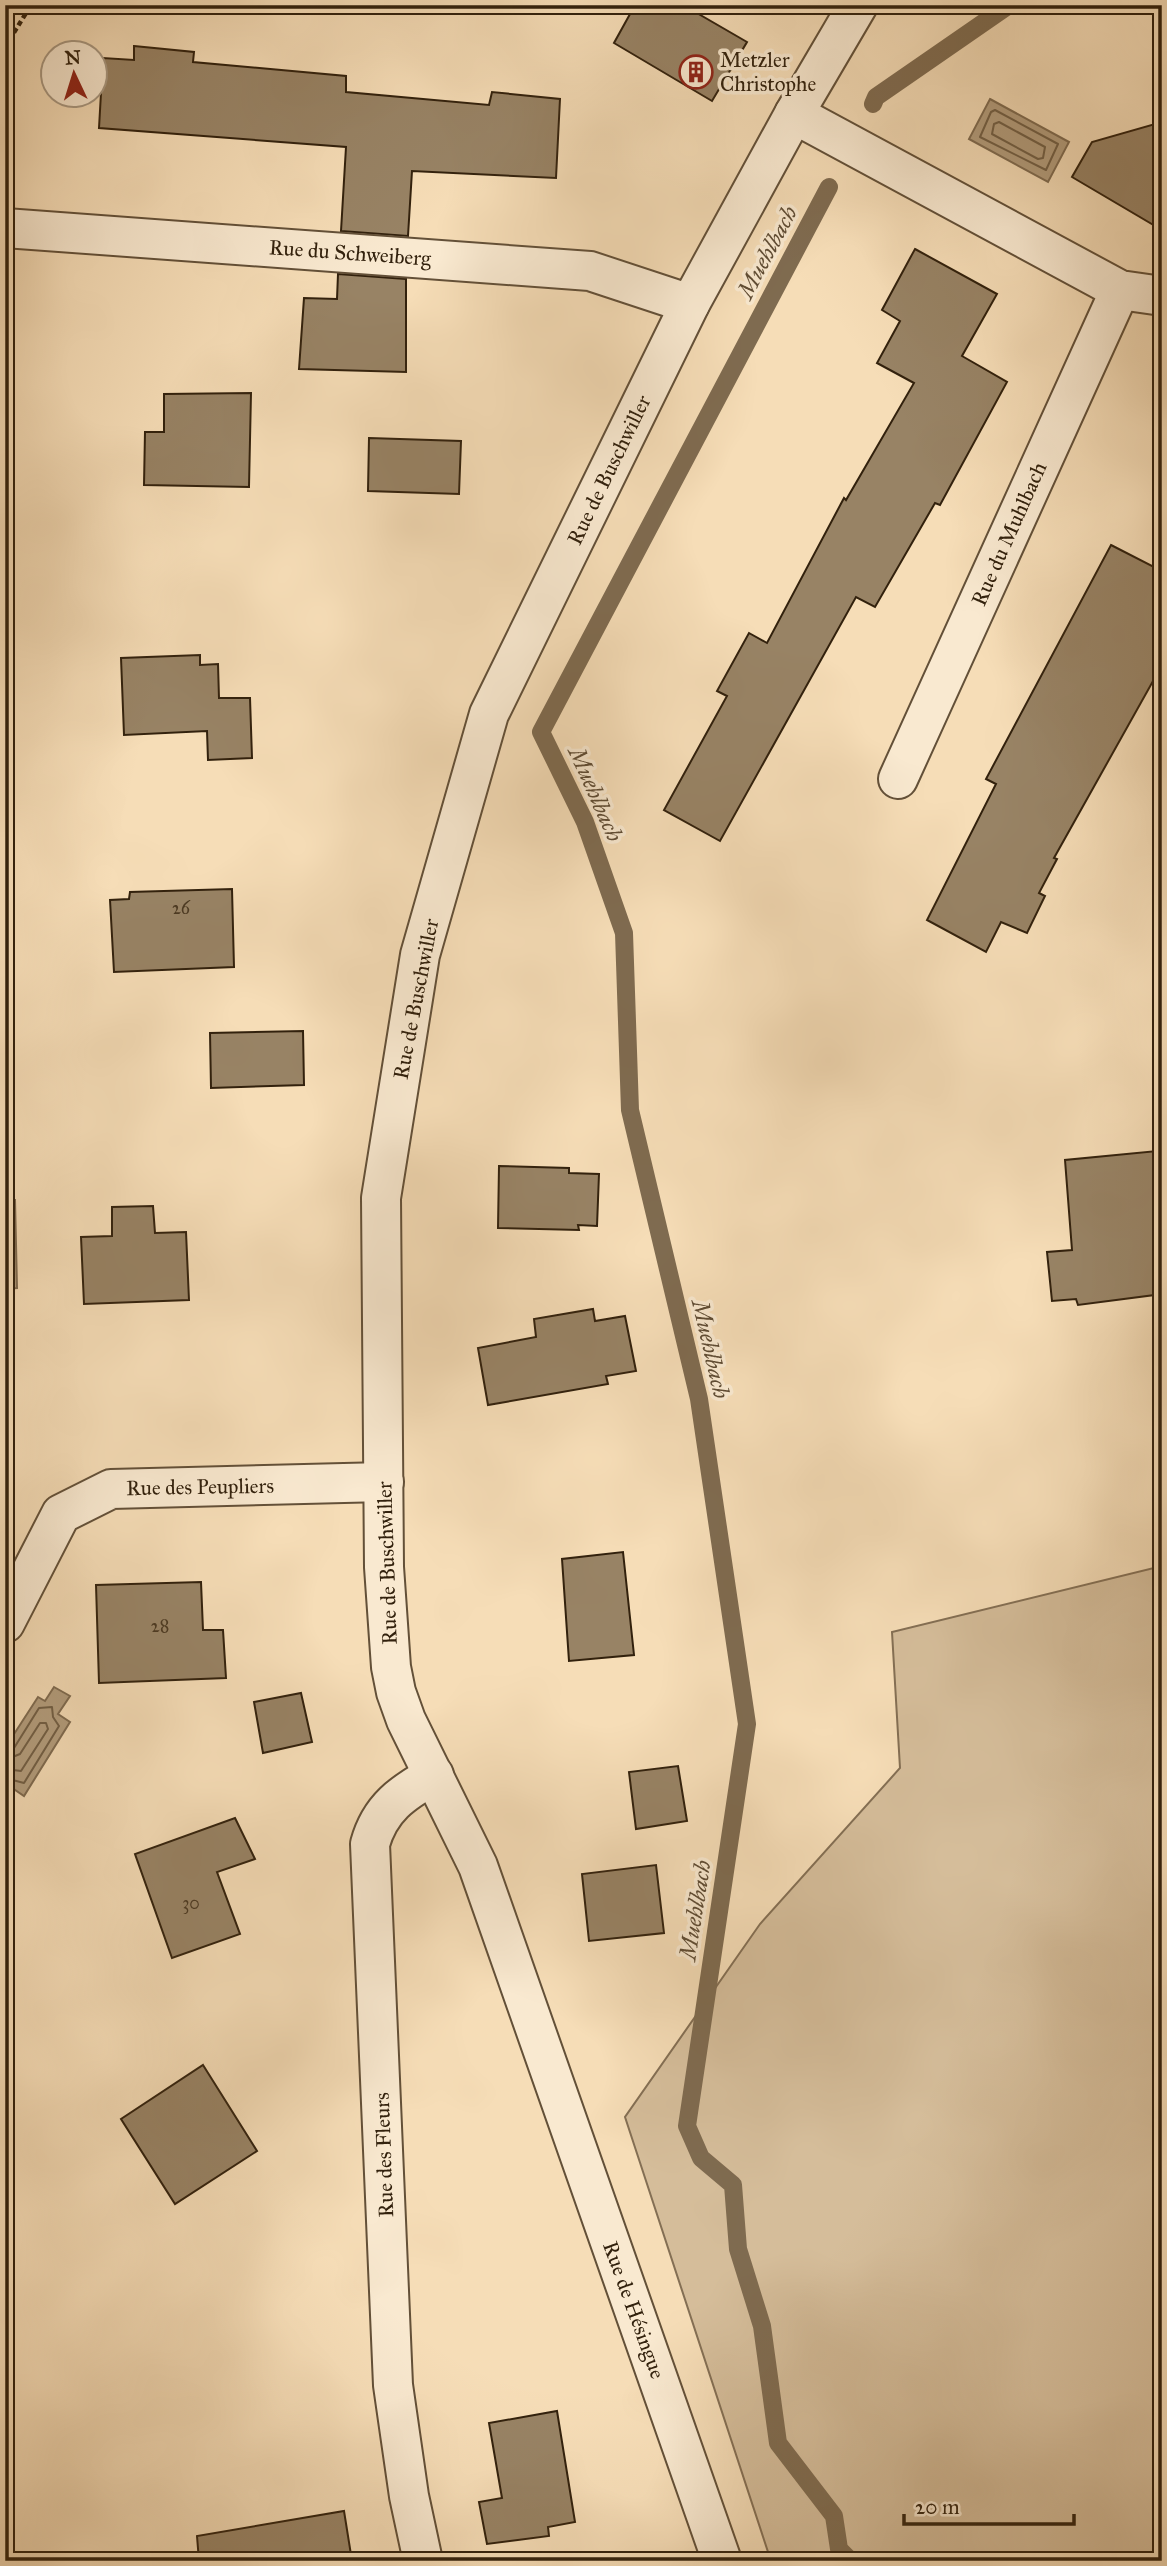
<svg xmlns="http://www.w3.org/2000/svg" width="1167" height="2566" font-family="'IM FELL Great Primer',serif">
<rect width="100%" height="100%" fill="#f6ddb7"/>
<filter id="stains"><feTurbulence type="fractalNoise" baseFrequency=".00286" numOctaves="4"/><feColorMatrix values="0 0 0 0 .2 0 0 0 0 .09 0 0 0 0 .02 0 0 0 .5 -.17"/></filter>
<radialGradient id="worn" r=".72"><stop offset=".6" stop-color="#630" stop-opacity="0"/><stop offset="1" stop-color="#630" stop-opacity=".3"/></radialGradient>
<!-- green -->
<path fill="#d5bd9a" stroke="#846f54" stroke-width="2" d="M 1162,1566 L 1162,2561 L 770,2558 L 625,2117 L 760,1924 L 900,1768 L 892,1632 Z"/>
<!-- water -->
<g fill="#b39d7d" stroke="#7f6b50" stroke-width="2">
<path d="M 990,99 L 1069,142 L 1048,182 L 969,139 Z"/>
<path d="M 5,1200 L 15,1200 L 17,1288 L 5,1289 Z"/>
<path d="M 54,1687 L 70,1696 L 58,1714 L 70,1722 L 24,1796 L 5,1783 L 5,1748 L 38,1697 L 45,1701 Z"/>
</g>
<g fill="none" stroke-linecap="round" stroke-linejoin="round">
<!-- shore -->
<g stroke="#725f45" stroke-width="2">
<path d="M 995,110 L 1058,144 L 1046,170 L 980,137 L 991,112 Z"/>
<path d="M 999,122 L 1045,147 L 1043,158 L 1038,159 L 992,134 L 994,124 Z"/>
<path d="M 5,1207 L 8,1210 L 10,1278 L 5,1282"/>
<path d="M 5,1751 L 14,1748 L 39,1708 L 52,1707 L 53,1717 L 59,1726 L 24,1783 L 5,1778"/>
<path d="M 5,1760 L 20,1754 L 40,1723 L 46,1723 L 48,1729 L 21,1771 L 5,1769"/>
</g>
<!-- stream -->
<g stroke="#7f6b50" stroke-width="18">
<path d="M 873,104 L 876,97 L 1009,5"/>
<path d="M 829,187 L 541,732 L 585,822 L 624,933 L 630,1110 L 699,1399 L 747,1724 L 687,2126 L 701,2158 L 733,2185 L 738,2249 L 762,2326 L 778,2443 L 834,2516 L 839,2549 L 851,2561"/>
</g>
</g>
<!-- building -->
<g fill="#988365" stroke="#32210d" stroke-width="2">
<path d="M 635,5 L 683,5 L 747,42 L 712,101 L 614,43 Z"/>
<path d="M 134,46 L 194,52 L 193,62 L 346,76 L 346,92 L 489,105 L 492,92 L 560,99 L 556,178 L 412,171 L 408,236 L 341,231 L 346,147 L 99,128 L 103,58 L 134,60 Z"/>
<path d="M 1162,122 L 1162,230 L 1072,177 L 1092,142 Z"/>
<path d="M 915,249 L 997,294 L 962,356 L 1007,382 L 940,505 L 935,503 L 875,607 L 856,597 L 720,841 L 664,810 L 727,696 L 717,691 L 749,633 L 767,643 L 844,498 L 846,500 L 914,383 L 877,363 L 900,321 L 882,310 Z"/>
<path d="M 338,274 L 406,279 L 406,372 L 299,369 L 304,298 L 337,299 Z"/>
<path d="M 251,393 L 249,487 L 144,485 L 145,432 L 164,432 L 164,394 Z"/>
<path d="M 369,438 L 461,441 L 459,494 L 368,491 Z"/>
<path d="M 1111,545 L 1162,571 L 1162,665 L 1054,858 L 1057,859 L 1039,893 L 1045,896 L 1027,933 L 1001,922 L 986,952 L 927,920 L 996,784 L 986,779 Z"/>
<path d="M 200,655 L 200,665 L 218,664 L 219,698 L 250,698 L 252,758 L 208,760 L 207,731 L 124,735 L 121,658 Z"/>
<path d="M 232,889 L 234,967 L 114,972 L 110,900 L 129,899 L 130,892 Z"/>
<path d="M 303,1031 L 304,1085 L 211,1088 L 210,1033 Z"/>
<path d="M 1157,1151 L 1162,1206 L 1162,1294 L 1078,1305 L 1076,1299 L 1052,1301 L 1047,1252 L 1072,1250 L 1065,1160 Z"/>
<path d="M 499,1166 L 569,1168 L 569,1173 L 599,1174 L 597,1226 L 578,1225 L 579,1230 L 498,1228 Z"/>
<path d="M 153,1206 L 155,1233 L 186,1232 L 189,1300 L 84,1304 L 81,1237 L 112,1236 L 112,1207 Z"/>
<path d="M 593,1309 L 595,1321 L 625,1316 L 636,1371 L 606,1376 L 608,1384 L 488,1405 L 478,1348 L 536,1337 L 534,1319 Z"/>
<path d="M 623,1552 L 634,1655 L 569,1661 L 562,1559 Z"/>
<path d="M 201,1582 L 203,1630 L 223,1630 L 226,1678 L 99,1683 L 96,1585 Z"/>
<path d="M 301,1693 L 312,1742 L 263,1753 L 254,1702 Z"/>
<path d="M 678,1766 L 687,1821 L 636,1829 L 629,1772 Z"/>
<path d="M 235,1818 L 255,1859 L 217,1872 L 240,1934 L 172,1958 L 135,1854 Z"/>
<path d="M 656,1865 L 664,1933 L 589,1941 L 582,1874 Z"/>
<path d="M 203,2065 L 257,2151 L 175,2204 L 121,2119 Z"/>
<path d="M 557,2411 L 575,2522 L 548,2527 L 549,2536 L 487,2544 L 479,2502 L 502,2498 L 489,2423 Z"/>
<path d="M 344,2511 L 352,2561 L 199,2561 L 197,2536 Z"/>
</g>
<g fill="none" stroke-linecap="round" stroke-linejoin="round">
<defs>
<g id="minor">
<path d="M 794,114 L 1120,290 L 1162,296"/>
<path d="M 5,228 L 590,271 L 690,304"/>
<path d="M 898,779 L 1120,290"/>
<path d="M 5,1623 L 61,1514 L 111,1489 L 384,1482"/>
<path d="M 423,2561 L 409,2496 L 393,2385 L 370,1844 C 380,1808 402,1793 434,1775"/>
</g>
<path id="tertiary" d="M 722,2561 L 478,1866 L 406,1720 L 396,1692 L 391,1667 L 384,1567 L 381,1198 L 420,955 L 489,714 L 690,304 L 794,114 L 858,5"/>
</defs>
<!-- minor casing -->
<use href="#minor" stroke="#635038" stroke-width="42"/>
<!-- tertiary casing -->
<use href="#tertiary" stroke="#635038" stroke-width="42"/>
<!-- path -->
<path stroke="#32210d" stroke-width="4.5" stroke-dasharray="5 3.5" stroke-linecap="butt" d="M 5,47 L 31,5"/>
<!-- minor -->
<use href="#minor" stroke="#f9e9d0" stroke-width="38"/>
<!-- tertiary -->
<use href="#tertiary" stroke="#f9e9d0" stroke-width="38"/>
</g>
<!-- icons -->
<defs>
<symbol id="building-ring" viewBox="-11 -11 22 22"><circle r="9.5" fill="#f9e9d0" stroke="#8f2418" stroke-width="1.5"/><path d="M-4-6H4V6H1V3H-1V6H-4ZM-2.5-4.3h1.7v1.8h-1.7ZM.8-4.3h1.7v1.8H.8ZM-2.5-1h1.7V.8h-1.7ZM.8-1h1.7V.8H.8Z" fill="#8f2418"/></symbol>
</defs>
<g fill-rule="evenodd">
<use href="#building-ring" x="677" y="53" width="38" height="38"/>
</g>
<g text-anchor="middle" stroke-width="7" stroke-linejoin="round" paint-order="stroke">
<!-- number labels -->
<g font-size="18" fill="#4c3a23">
<text x="181" y="914">26</text>
<text x="160" y="1632">28</text>
<text x="191" y="1909">30</text>
</g>
<!-- poi labels -->
<g font-size="21" fill="#32210d" stroke="#f9e9d0" text-anchor="start">
<text x="720" y="67">Metzler<tspan x="720" dy="24">Christophe</tspan></text>
</g>
<!-- street labels -->
<g font-size="21" fill="#32210d" stroke="#f9e9d0">
<text transform="translate(350 253) rotate(4)" y="7">Rue du Schweiberg</text>
<text transform="translate(609 470) rotate(-64)" y="7">Rue de Buschwiller</text>
<text transform="translate(1009 534) rotate(-66)" y="7">Rue du Muhlbach</text>
<text transform="translate(416 999) rotate(-79)" y="7">Rue de Buschwiller</text>
<text transform="translate(200 1487) rotate(-1)" y="7">Rue des Peupliers</text>
<text transform="translate(387 1563) rotate(-92)" y="7">Rue de Buschwiller</text>
<text transform="translate(384 2155) rotate(-92)" y="7">Rue des Fleurs</text>
<text transform="translate(634 2310) rotate(70)" y="7">Rue de Hésingue</text>
</g>
<!-- water labels -->
<g font-size="23" font-style="italic" fill="#5f4c34" stroke="#f9e9d0">
<text transform="translate(767 252) rotate(-62)" y="8">Muehlbach</text>
<text transform="translate(596 794) rotate(66)" y="8">Muehlbach</text>
<text transform="translate(711 1349) rotate(77)" y="8">Muehlbach</text>
<text transform="translate(695 1910) rotate(-81)" y="8">Muehlbach</text>
</g>
</g>
<!-- margin -->
<rect width="1167" height="2566" fill="none" stroke="#f6ddb7" stroke-width="28"/>
<rect x="7" y="7" width="1153" height="2552" fill="none" stroke="#32210d" stroke-width="3.5"/>
<rect x="14" y="14" width="1139" height="2538" fill="none" stroke="#32210d" stroke-width="2"/>
<!-- north arrow -->
<g transform="translate(74 74) rotate(356)"><circle r="33" fill="#f9e9d0" stroke="#a99982" stroke-width="2"/>
<path d="M0-5L12 26L0 18L-12 26Z" fill="#8f2418"/>
<text y="-10" font-size="19" font-weight="bold" text-anchor="middle" fill="#32210d">N</text>
</g>
<!-- scale -->
<path d="M904 2514v10h170v-10" fill="none" stroke="#32210d" stroke-width="3.5"/>
<text x="915" y="2514" font-size="21" fill="#32210d" stroke="#f9e9d0" stroke-width="5" paint-order="stroke">20 m</text>
<rect width="100%" height="100%" filter="url(#stains)"/>
<rect width="100%" height="100%" fill="url(#worn)"/>
</svg>
